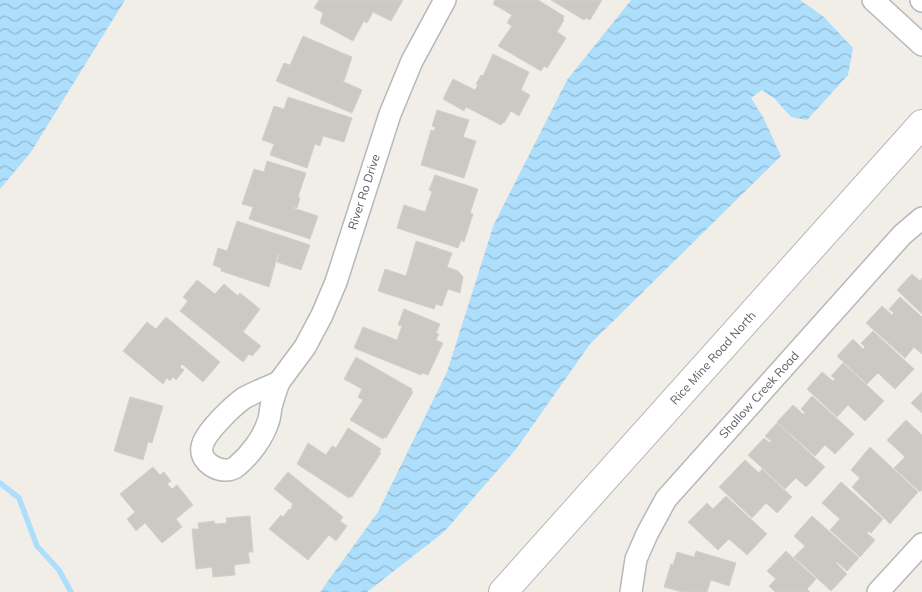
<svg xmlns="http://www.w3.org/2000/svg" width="922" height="592" font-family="Mulish,sans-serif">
<defs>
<pattern id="water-waves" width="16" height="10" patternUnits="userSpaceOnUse" patternTransform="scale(1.25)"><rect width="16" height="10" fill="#addefc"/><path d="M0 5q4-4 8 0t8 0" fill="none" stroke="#90b8d0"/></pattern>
</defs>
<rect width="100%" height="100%" fill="#f1eee8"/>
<!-- water -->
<g fill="url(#water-waves)">
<path d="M 0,0 L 125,0 L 31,152 L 0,189 Z"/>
<path d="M 631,0 L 800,0 L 824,17 L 853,48 L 848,75 L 807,120 L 791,117 L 775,99 L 762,90 L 751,98 L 763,117 L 781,156 L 590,344 L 516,449 L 444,532 L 367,592 L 320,592 L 378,512 L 447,372 L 494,224 L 567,80 Z"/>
</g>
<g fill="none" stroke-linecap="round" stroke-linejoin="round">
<!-- stream -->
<path stroke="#addefc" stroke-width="5.5" d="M 0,483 L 19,498 L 37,546 L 59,570 L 71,592"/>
</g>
<!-- building -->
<g fill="#ccc9c5" stroke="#d5d0c6">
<path d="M 319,0 L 403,0 L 391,21 L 373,12 L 367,23 L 364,21 L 353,41 L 320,23 L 323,13 L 314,8 Z"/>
<path d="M 495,0 L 538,0 L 564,16 L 563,19 L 564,20 L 557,32 L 566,38 L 547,68 L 544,66 L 541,71 L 498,46 L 512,26 L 507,23 L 512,15 L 493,4 Z"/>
<path d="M 551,0 L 602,0 L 590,20 L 586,18 L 584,20 Z"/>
<path d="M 303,36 L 352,57 L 344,81 L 342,81 L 362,90 L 352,113 L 276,81 L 284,63 L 290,65 Z"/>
<path d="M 493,54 L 529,72 L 521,90 L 530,95 L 519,116 L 511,111 L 504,123 L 503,122 L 501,125 L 466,107 L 464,111 L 443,99 L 453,79 L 475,90 L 478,85 L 476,84 L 481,75 L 483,76 Z"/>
<path d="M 288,97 L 352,118 L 344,142 L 323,136 L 320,146 L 315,144 L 307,168 L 270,155 L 274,144 L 262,140 L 274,106 L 284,109 Z"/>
<path d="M 437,110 L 469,120 L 463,137 L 476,141 L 464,178 L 421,165 L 431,130 L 434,131 L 435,127 L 432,126 Z"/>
<path d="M 267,161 L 306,173 L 298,197 L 300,198 L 297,208 L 294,207 L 293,208 L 318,216 L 310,239 L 249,219 L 253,207 L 242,204 L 254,169 L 264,172 Z"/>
<path d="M 435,175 L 478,189 L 470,213 L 473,214 L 464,242 L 461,240 L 458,248 L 397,228 L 404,205 L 425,212 L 432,192 L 429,190 Z"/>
<path d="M 237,221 L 310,245 L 301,270 L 277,262 L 279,255 L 278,254 L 269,287 L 221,271 L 221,268 L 213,265 L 218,248 L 227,251 Z"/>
<path d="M 416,241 L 452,253 L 447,267 L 458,271 L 463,277 L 460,293 L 448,289 L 442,306 L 436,304 L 434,309 L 378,291 L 385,269 L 406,276 Z"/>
<path d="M 912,274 L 920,281 L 922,278 L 922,314 L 897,290 Z"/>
<path d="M 197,280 L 215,294 L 224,284 L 238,296 L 240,293 L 260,309 L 243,332 L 261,346 L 252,356 L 249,354 L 243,362 L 180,311 L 188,301 L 183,297 Z"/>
<path d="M 900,297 L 922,317 L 922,354 L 914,347 L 905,358 L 866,323 L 882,306 L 892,315 L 894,313 L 889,309 Z"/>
<path d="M 404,309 L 440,324 L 436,333 L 439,334 L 436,340 L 443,343 L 428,375 L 422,373 L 421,375 L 354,348 L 363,327 L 397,340 L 402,326 L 398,325 Z"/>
<path d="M 166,317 L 220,362 L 203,382 L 182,364 L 180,367 L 184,370 L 176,380 L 173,377 L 170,381 L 167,378 L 163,384 L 123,351 L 147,322 L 156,329 Z"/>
<path d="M 873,331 L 914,369 L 895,389 L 878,373 L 867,384 L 837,356 L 853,339 L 863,349 L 865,347 L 861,343 Z"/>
<path d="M 356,357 L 412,389 L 411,391 L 413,392 L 386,438 L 384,437 L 383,439 L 350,420 L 363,400 L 358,397 L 362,389 L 344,379 Z"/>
<path d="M 843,363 L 884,401 L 865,421 L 848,405 L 837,417 L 807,389 L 822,372 L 833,381 L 835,379 L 831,376 Z"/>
<path d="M 922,392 L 922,413 L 911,403 Z"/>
<path d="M 812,396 L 854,434 L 835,454 L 825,445 L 815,456 L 777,422 L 793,405 L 803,414 L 805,413 L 801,409 Z"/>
<path d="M 130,397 L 163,406 L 152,443 L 148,442 L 143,460 L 114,451 Z"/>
<path d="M 906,420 L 922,435 L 922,490 L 920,492 L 894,468 L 905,457 L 887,440 Z"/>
<path d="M 777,423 L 825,467 L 806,487 L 796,478 L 785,489 L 748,455 L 764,438 L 770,443 L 771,441 L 765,436 Z"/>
<path d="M 348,428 L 381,449 L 379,452 L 381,453 L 352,497 L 351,496 L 349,498 L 297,464 L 308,443 L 326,455 L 332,446 L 336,448 Z"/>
<path d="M 870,447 L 918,492 L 890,524 L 852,487 L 860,478 L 851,470 Z"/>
<path d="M 745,460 L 759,473 L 762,469 L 792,497 L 777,513 L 766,503 L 752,518 L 719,487 Z"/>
<path d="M 153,467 L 160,475 L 164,472 L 171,481 L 167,484 L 172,489 L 177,485 L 193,505 L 176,519 L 182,527 L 162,543 L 145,523 L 136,531 L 127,519 L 135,512 L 120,494 Z"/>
<path d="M 288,472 L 343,517 L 340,521 L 347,526 L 336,541 L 329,535 L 308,560 L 269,529 L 281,515 L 283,517 L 289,509 L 290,510 L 292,508 L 291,507 L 293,504 L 274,489 Z"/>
<path d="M 841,482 L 883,519 L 871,533 L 868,531 L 867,533 L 875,540 L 860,557 L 830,530 L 840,519 L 822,503 Z"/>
<path d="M 726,496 L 767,534 L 747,555 L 729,539 L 718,550 L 688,522 L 707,503 L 713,509 Z"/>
<path d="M 250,516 L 253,552 L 248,552 L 250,563 L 234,565 L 235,575 L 213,577 L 212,567 L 196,569 L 192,529 L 199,529 L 198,523 L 214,521 L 215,524 L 227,523 L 226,518 Z"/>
<path d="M 812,516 L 859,558 L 847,571 L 837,562 L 836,563 L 847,574 L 831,591 L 794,557 L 805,546 L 794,536 Z"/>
<path d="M 696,551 L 736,563 L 729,586 L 711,580 L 707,592 L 682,592 L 664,587 L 671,564 L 673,565 L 677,552 L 694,557 Z"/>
<path d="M 786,551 L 816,579 L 807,589 L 810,592 L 775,592 L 769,586 L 776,579 L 767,571 Z"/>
</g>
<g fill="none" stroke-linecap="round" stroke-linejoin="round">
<defs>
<g id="street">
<path d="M 873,0 L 922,45"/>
<path d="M 921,0 L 922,1"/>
<path d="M 279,382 L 305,347 L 322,315 L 336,282 L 390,114 L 412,61 L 445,0"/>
<path d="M 279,382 C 276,390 273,399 271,407 C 270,412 270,418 268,422 C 263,438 250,455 237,466 C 225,477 199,464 202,447 C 204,433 233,406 244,398 C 255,392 268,387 279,382 Z"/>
<path d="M 631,592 L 636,559 L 647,534 L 666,499 L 902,235 L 922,218"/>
<path d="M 878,592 L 922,544"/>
</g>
<path id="secondary" d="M 503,592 L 922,124"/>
</defs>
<!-- street casing -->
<use href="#street" stroke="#b5b8bc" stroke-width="24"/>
<!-- secondary casing -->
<use href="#secondary" stroke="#b4b7bc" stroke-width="30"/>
<!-- street -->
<use href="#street" stroke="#fff" stroke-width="21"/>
<!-- secondary -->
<use href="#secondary" stroke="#fff" stroke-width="28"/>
</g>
<g text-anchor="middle" stroke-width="4" stroke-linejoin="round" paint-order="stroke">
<!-- street labels -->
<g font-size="12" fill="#5f6368" stroke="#fff">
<text transform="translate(364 192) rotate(-72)" y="4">River Ro Drive</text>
<text transform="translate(713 358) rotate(-48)" y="4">Rice Mine Road North</text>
<text transform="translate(759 395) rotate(-48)" y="4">Shallow Creek Road</text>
</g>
</g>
</svg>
